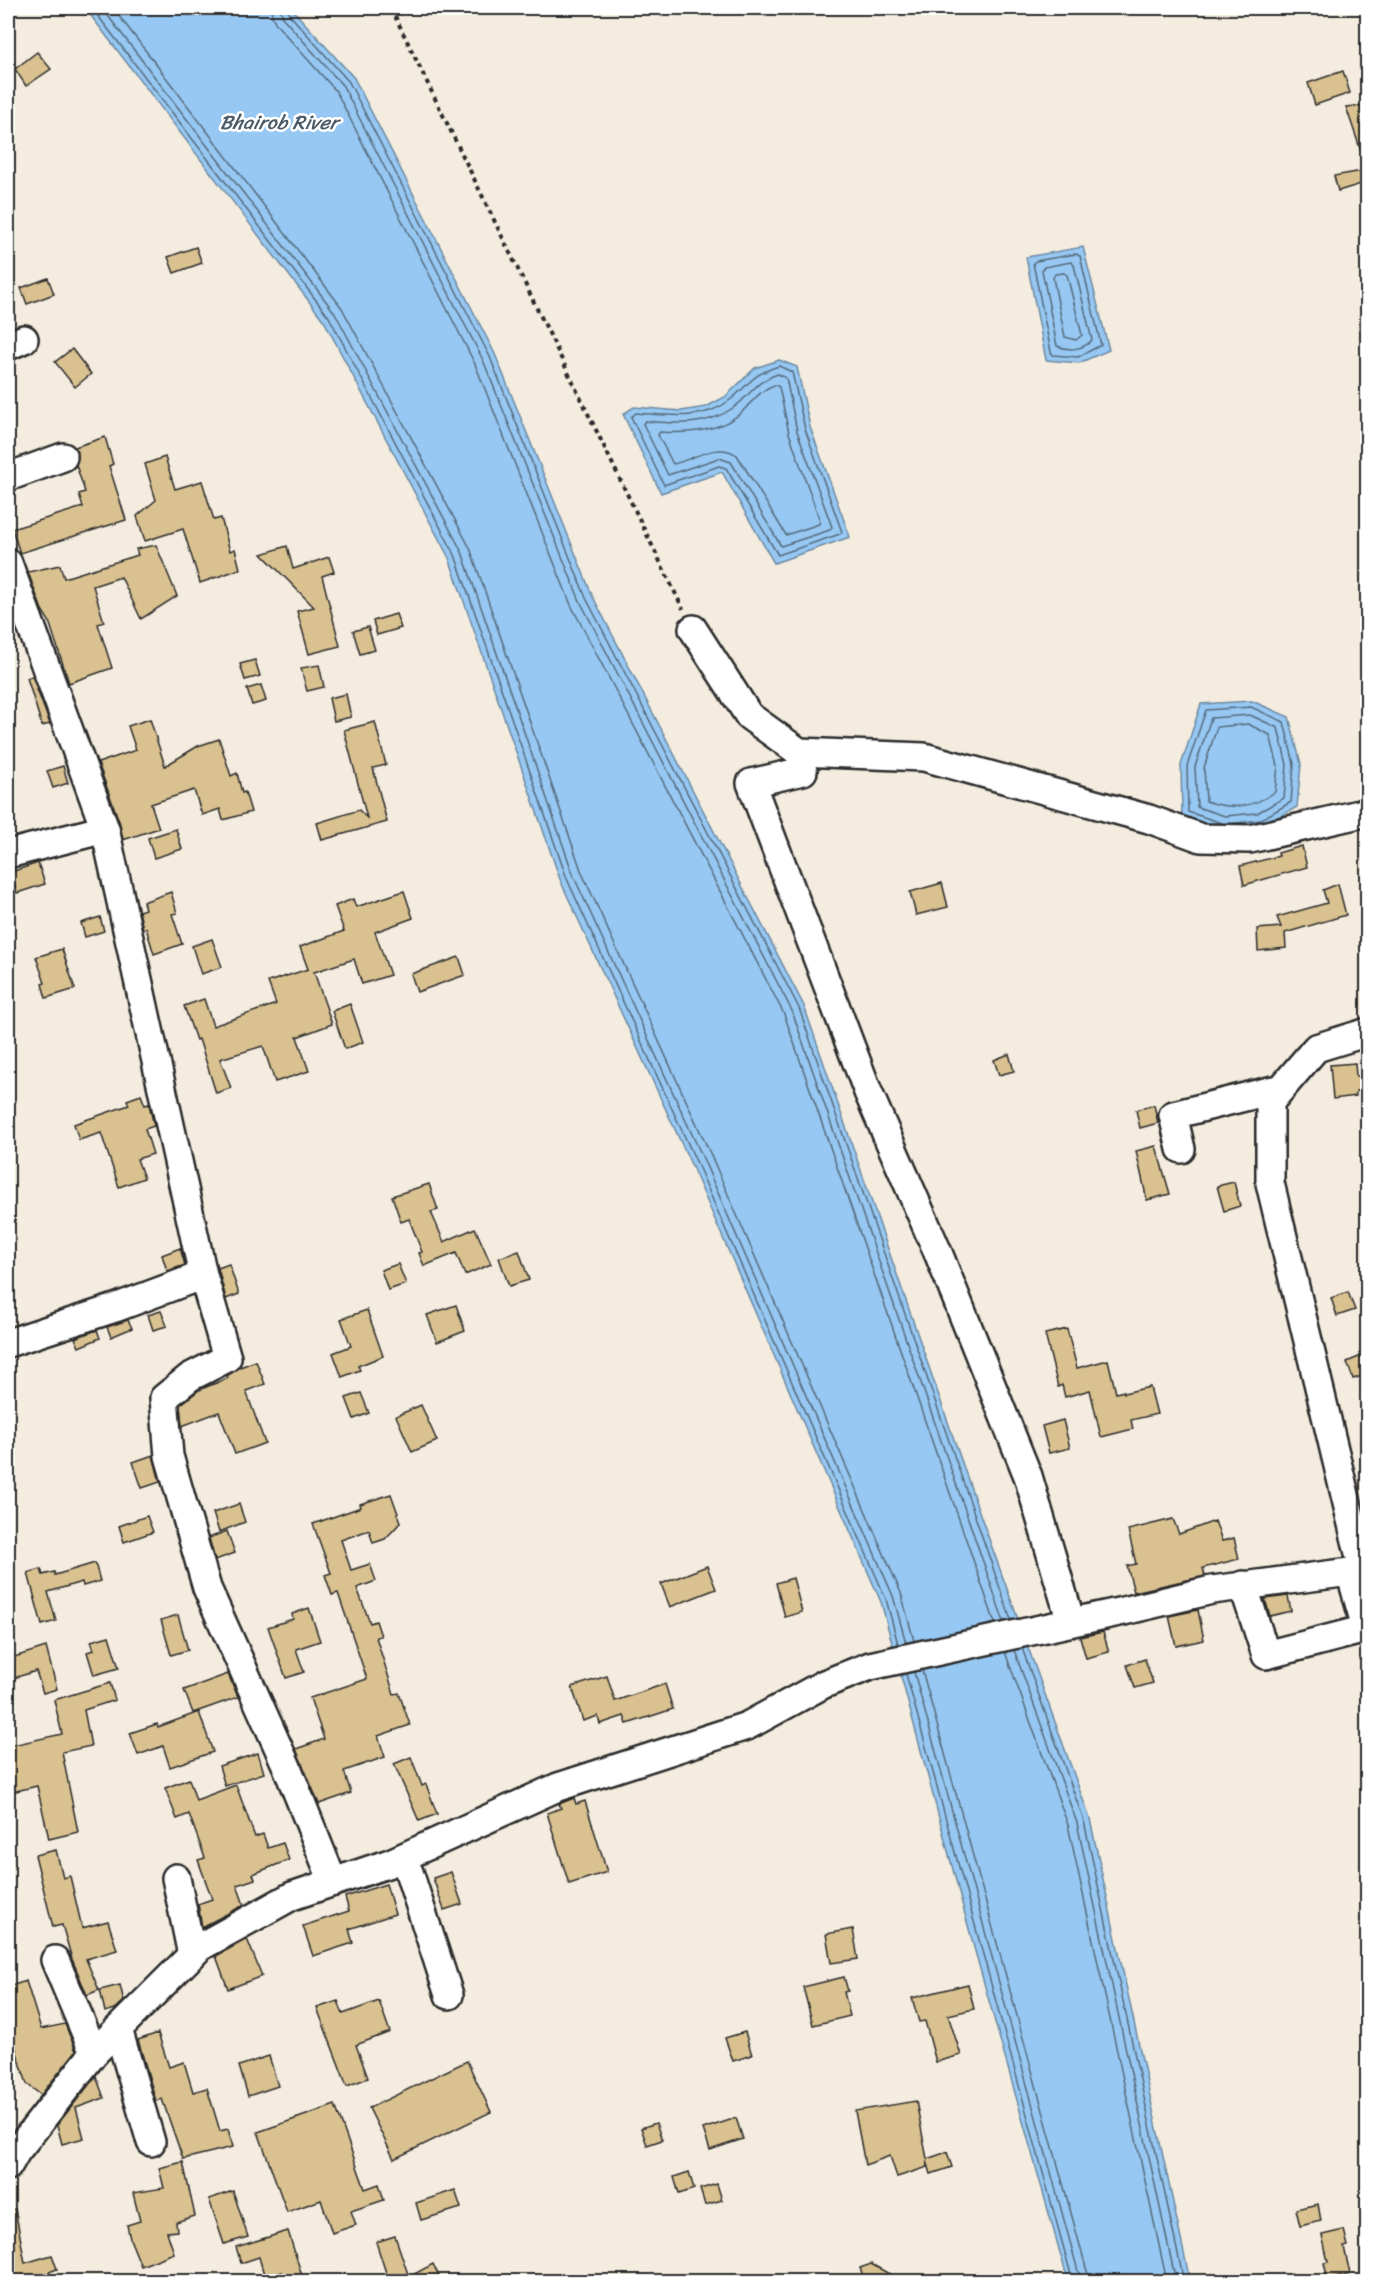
<svg xmlns="http://www.w3.org/2000/svg" width="1375" height="2289" font-family="Sriracha,sans-serif">
<rect width="100%" height="100%" fill="#f4ecde"/>
<filter id="ink" filterUnits="userSpaceOnUse"><feTurbulence type="fractalNoise" baseFrequency=".0167" numOctaves="2"/><feDisplacementMap in="SourceGraphic" scale="12" xChannelSelector="R" yChannelSelector="G"/><feConvolveMatrix kernelMatrix="1 2 1 2 8 2 1 2 1" color-interpolation-filters="sRGB"/></filter>
<g filter="url(#ink)">
<!-- water -->
<g fill="#96c8f3" stroke="#6b89a3" stroke-width="1.5">
<path d="M 85,8 L 291,8 L 354,78 L 495,354 L 592,595 L 804,1006 L 976,1503 L 1090,1819 L 1190,2281 L 1068,2281 L 973,1944 L 881,1602 L 690,1162 L 561,882 L 449,558 L 324,321 Z"/>
<path d="M 1083,247 L 1109,350 L 1079,363 L 1046,360 L 1026,257 Z"/>
<path d="M 779,360 L 797,367 L 810,427 L 850,537 L 774,563 L 722,472 L 661,493 L 623,414 L 634,407 L 681,411 L 706,407 L 725,397 L 755,368 Z"/>
<path d="M 1252,701 L 1289,717 L 1301,764 L 1297,807 L 1262,826 L 1223,830 L 1182,817 L 1181,765 L 1201,704 Z"/>
</g>
<g fill="none" stroke-linecap="round" stroke-linejoin="round">
<!-- shore -->
<g stroke="#566a7b" stroke-width="1.5">
<path d="M 92,8 L 329,317 L 455,555 L 567,879 L 695,1159 L 886,1599 L 898,1644"/>
<path d="M 102,8 L 335,313 L 462,552 L 574,877 L 702,1156 L 893,1596 L 906,1643"/>
<path d="M 113,8 L 342,308 L 470,548 L 582,873 L 710,1153 L 901,1593 L 914,1641"/>
<path d="M 271,8 L 272,16 L 276,24 L 336,91 L 475,364 L 571,605 L 784,1014 L 995,1623"/>
<path d="M 280,8 L 283,18 L 343,86 L 483,360 L 580,601 L 792,1011 L 1004,1622"/>
<path d="M 287,8 L 289,14 L 349,82 L 490,357 L 586,598 L 799,1008 L 1011,1620"/>
<path d="M 1076,254 L 1080,256 L 1101,345 L 1078,357 L 1053,355 L 1051,352 L 1033,263 L 1036,261 Z"/>
<path d="M 1071,262 L 1074,265 L 1092,340 C 1083,350 1069,351 1057,346 L 1042,270 L 1044,267 Z"/>
<path d="M 1064,273 L 1067,275 L 1082,335 L 1076,340 L 1065,337 L 1053,278 L 1055,274 Z"/>
<path d="M 779,366 L 792,372 L 805,429 L 842,532 L 840,534 L 778,555 L 726,468 L 719,466 L 664,485 L 631,417 L 636,413 C 668,415 703,422 730,400 C 750,384 752,374 779,366 Z"/>
<path d="M 778,374 L 786,378 L 797,431 L 832,527 L 830,530 L 781,546 L 731,462 L 719,458 L 668,475 L 643,424 L 645,421 C 676,424 706,427 733,408 C 751,395 754,382 778,374 Z"/>
<path d="M 775,385 L 779,387 L 789,433 L 820,521 L 819,524 L 786,535 L 737,455 C 717,441 693,460 673,464 L 658,435 L 660,432 C 688,434 720,432 742,412 C 752,402 761,389 775,385 Z"/>
<path d="M 1250,715 L 1278,728 L 1287,765 L 1284,798 L 1257,813 L 1225,816 L 1197,807 L 1195,767 L 1211,718 Z"/>
<path d="M 1248,724 L 1270,735 L 1278,766 L 1275,792 C 1252,808 1232,810 1206,801 L 1204,768 L 1217,727 Z"/>
<path d="M 1222,823 L 1188,812 L 1187,766 L 1206,710 L 1251,707 L 1284,722 L 1294,764 L 1291,802 L 1260,820 L 1228,824"/>
<path d="M 1022,1648 L 1084,1821 L 1184,2282"/>
<path d="M 1014,1650 L 1077,1823 L 1176,2282"/>
<path d="M 1005,1652 L 1068,1825 L 1167,2282"/>
<path d="M 922,1670 L 1090,2282"/>
<path d="M 914,1672 L 1081,2282"/>
<path d="M 906,1674 L 1073,2282"/>
</g>
</g>
<!-- building -->
<g fill="#d9c190" stroke="#2b2b2b" stroke-width="1.5">
<path d="M 37,52 L 51,69 L 26,86 L 15,69 Z"/>
<path d="M 1343,71 L 1350,93 L 1315,105 L 1308,83 Z"/>
<path d="M 1368,105 L 1368,162 L 1365,163 L 1346,107 Z"/>
<path d="M 1368,170 L 1368,182 L 1338,191 L 1334,176 Z"/>
<path d="M 196,247 L 202,263 L 174,273 L 168,257 Z"/>
<path d="M 48,278 L 54,294 L 27,304 L 21,288 Z"/>
<path d="M 72,349 L 91,374 L 75,387 L 55,362 Z"/>
<path d="M 105,437 L 113,464 L 109,466 L 126,520 L 20,553 L 12,529 L 83,507 L 79,494 L 85,492 L 76,465 L 78,452 L 75,447 Z"/>
<path d="M 165,457 L 175,489 L 202,481 L 214,520 L 221,518 L 230,551 L 235,549 L 240,569 L 200,583 L 183,529 L 145,541 L 137,516 L 156,500 L 145,464 Z"/>
<path d="M 156,545 L 177,596 L 141,619 L 121,577 L 93,586 L 104,622 L 98,624 L 112,668 L 69,683 L 49,621 L 42,610 L 28,572 L 60,565 L 64,578 L 138,555 L 136,549 Z"/>
<path d="M 287,546 L 293,569 L 329,557 L 334,572 L 322,576 L 340,646 L 309,654 L 297,611 L 314,607 L 262,554 Z"/>
<path d="M 396,614 L 401,628 L 377,635 L 373,621 Z"/>
<path d="M 368,627 L 375,650 L 360,654 L 353,631 Z"/>
<path d="M 255,660 L 260,676 L 245,680 L 240,664 Z"/>
<path d="M 319,665 L 324,687 L 307,691 L 301,668 Z"/>
<path d="M 32,676 L 50,724 L 42,726 L 27,678 Z"/>
<path d="M 261,685 L 266,701 L 252,705 L 247,689 Z"/>
<path d="M 346,694 L 351,717 L 334,721 L 329,698 Z"/>
<path d="M 150,719 L 165,766 L 198,746 L 219,739 L 231,776 L 237,773 L 242,793 L 245,792 L 251,812 L 223,820 L 220,809 L 202,815 L 194,790 L 151,804 L 159,828 L 123,840 L 120,824 L 98,763 L 136,750 L 128,726 Z"/>
<path d="M 375,722 L 386,765 L 373,768 L 387,822 L 322,840 L 317,823 L 359,810 L 367,818 L 344,730 Z"/>
<path d="M 63,766 L 68,783 L 53,788 L 47,771 Z"/>
<path d="M 176,829 L 182,849 L 154,858 L 148,838 Z"/>
<path d="M 1302,846 L 1307,867 L 1244,885 L 1240,866 L 1279,856 L 1278,853 Z"/>
<path d="M 38,863 L 45,884 L 17,893 L 11,872 Z"/>
<path d="M 942,883 L 948,907 L 916,915 L 910,892 Z"/>
<path d="M 1338,884 L 1346,915 L 1285,933 L 1286,948 L 1258,951 L 1257,929 L 1281,927 L 1277,917 L 1327,903 L 1323,890 Z"/>
<path d="M 404,891 L 413,918 L 375,932 L 390,975 L 362,984 L 354,959 L 314,972 L 332,1024 L 297,1037 L 309,1071 L 275,1082 L 263,1046 L 220,1059 L 231,1088 L 216,1093 L 199,1039 L 196,1040 L 184,1006 L 204,999 L 213,1026 L 276,1004 L 268,982 L 308,969 L 300,947 L 344,931 L 335,906 L 353,899 L 356,907 Z"/>
<path d="M 171,892 L 177,913 L 172,914 L 182,944 L 154,954 L 146,928 L 143,929 L 139,911 L 145,909 L 143,902 Z"/>
<path d="M 100,917 L 104,931 L 85,937 L 81,923 Z"/>
<path d="M 212,939 L 222,967 L 201,974 L 192,946 Z"/>
<path d="M 62,949 L 75,989 L 46,998 L 42,984 L 45,983 L 36,957 Z"/>
<path d="M 459,957 L 465,975 L 417,992 L 411,974 Z"/>
<path d="M 350,1004 L 363,1042 L 345,1049 L 332,1011 Z"/>
<path d="M 1009,1054 L 1014,1071 L 999,1075 L 994,1060 Z"/>
<path d="M 1355,1063 L 1356,1076 L 1368,1075 L 1368,1090 L 1356,1091 L 1356,1096 L 1333,1099 L 1330,1065 Z"/>
<path d="M 141,1095 L 145,1105 L 149,1104 L 154,1126 L 145,1129 L 153,1154 L 137,1159 L 144,1178 L 119,1187 L 101,1133 L 79,1140 L 74,1124 L 129,1105 L 127,1100 Z"/>
<path d="M 1154,1105 L 1158,1123 L 1140,1128 L 1136,1110 Z"/>
<path d="M 1156,1146 L 1170,1194 L 1147,1200 L 1136,1151 Z"/>
<path d="M 1234,1182 L 1240,1206 L 1224,1211 L 1217,1186 Z"/>
<path d="M 429,1184 L 438,1210 L 431,1212 L 444,1242 L 475,1228 L 491,1264 L 465,1275 L 456,1253 L 424,1266 L 419,1253 L 422,1252 L 409,1219 L 401,1222 L 392,1196 Z"/>
<path d="M 180,1248 L 185,1265 L 167,1271 L 162,1255 Z"/>
<path d="M 519,1251 L 529,1280 L 509,1286 L 499,1258 Z"/>
<path d="M 229,1264 L 239,1294 L 226,1299 L 218,1268 Z"/>
<path d="M 398,1264 L 406,1284 L 388,1290 L 381,1270 Z"/>
<path d="M 1348,1292 L 1355,1310 L 1337,1316 L 1331,1298 Z"/>
<path d="M 456,1305 L 465,1331 L 437,1342 L 427,1315 Z"/>
<path d="M 367,1310 L 383,1356 L 358,1366 L 360,1370 L 342,1377 L 333,1353 L 351,1346 L 341,1319 Z"/>
<path d="M 161,1311 L 167,1326 L 153,1330 L 148,1315 Z"/>
<path d="M 128,1320 L 132,1328 L 111,1337 L 107,1327 Z"/>
<path d="M 1067,1329 L 1077,1368 L 1108,1360 L 1116,1393 L 1124,1391 L 1124,1393 L 1150,1387 L 1157,1414 L 1131,1420 L 1133,1429 L 1101,1437 L 1090,1390 L 1065,1397 L 1062,1385 L 1058,1387 L 1045,1334 Z"/>
<path d="M 97,1330 L 100,1338 L 79,1347 L 75,1338 Z"/>
<path d="M 1361,1356 L 1368,1374 L 1353,1379 L 1347,1362 Z"/>
<path d="M 256,1361 L 265,1384 L 246,1391 L 265,1443 L 235,1454 L 219,1412 L 182,1426 L 180,1405 L 199,1390 L 228,1378 L 227,1376 L 240,1367 Z"/>
<path d="M 361,1393 L 369,1413 L 354,1419 L 346,1398 Z"/>
<path d="M 421,1405 L 437,1441 L 412,1452 L 396,1416 Z"/>
<path d="M 1063,1420 L 1070,1448 L 1049,1453 L 1042,1426 Z"/>
<path d="M 153,1455 L 160,1482 L 142,1488 L 133,1462 Z"/>
<path d="M 391,1494 L 401,1522 L 385,1539 L 373,1543 L 369,1530 L 341,1540 L 351,1570 L 370,1564 L 376,1581 L 357,1588 L 370,1623 L 376,1621 L 381,1636 L 376,1637 L 394,1694 L 399,1693 L 410,1725 L 378,1736 L 385,1757 L 344,1771 L 351,1793 L 319,1804 L 296,1749 L 324,1739 L 310,1698 L 367,1679 L 338,1593 L 332,1595 L 325,1575 L 331,1573 L 313,1524 L 361,1507 L 360,1504 Z"/>
<path d="M 239,1504 L 245,1522 L 219,1532 L 213,1513 Z"/>
<path d="M 147,1516 L 153,1532 L 124,1542 L 119,1526 Z"/>
<path d="M 1173,1519 L 1179,1534 L 1215,1521 L 1222,1541 L 1234,1538 L 1239,1559 L 1203,1568 L 1205,1576 L 1134,1592 L 1127,1566 L 1136,1564 L 1128,1530 Z"/>
<path d="M 227,1531 L 235,1553 L 215,1560 L 209,1538 Z"/>
<path d="M 95,1563 L 100,1581 L 83,1586 L 82,1582 L 48,1592 L 56,1621 L 42,1625 L 28,1573 L 41,1569 L 43,1575 L 54,1572 L 55,1575 Z"/>
<path d="M 707,1566 L 716,1589 L 670,1607 L 661,1584 Z"/>
<path d="M 793,1578 L 802,1612 L 785,1617 L 776,1583 Z"/>
<path d="M 1288,1596 L 1291,1611 L 1270,1616 L 1265,1599 Z"/>
<path d="M 309,1608 L 320,1641 L 296,1649 L 304,1672 L 286,1678 L 268,1627 L 293,1619 L 292,1614 Z"/>
<path d="M 1198,1610 L 1204,1640 L 1176,1646 L 1169,1616 Z"/>
<path d="M 178,1615 L 188,1650 L 171,1655 L 161,1620 Z"/>
<path d="M 1103,1632 L 1109,1652 L 1086,1658 L 1080,1637 Z"/>
<path d="M 109,1636 L 119,1668 L 94,1675 L 87,1652 L 94,1650 L 91,1641 Z"/>
<path d="M 46,1647 L 57,1689 L 43,1693 L 36,1671 L 8,1680 L 8,1659 Z"/>
<path d="M 1145,1659 L 1153,1683 L 1135,1688 L 1127,1665 Z"/>
<path d="M 228,1674 L 238,1697 L 193,1713 L 184,1690 Z"/>
<path d="M 607,1676 L 615,1701 L 665,1684 L 673,1709 L 627,1724 L 624,1716 L 600,1724 L 598,1716 L 583,1721 L 572,1687 Z"/>
<path d="M 110,1683 L 115,1700 L 84,1710 L 91,1746 L 62,1752 L 78,1832 L 49,1839 L 37,1786 L 8,1793 L 8,1746 L 62,1734 L 54,1700 Z"/>
<path d="M 199,1712 L 213,1752 L 170,1767 L 163,1746 L 138,1755 L 130,1733 L 157,1724 L 158,1727 Z"/>
<path d="M 258,1753 L 264,1773 L 225,1786 L 219,1766 Z"/>
<path d="M 411,1757 L 422,1786 L 426,1784 L 437,1814 L 419,1821 L 394,1764 Z"/>
<path d="M 189,1779 L 196,1800 L 236,1785 L 255,1837 L 263,1834 L 268,1848 L 283,1843 L 289,1860 L 253,1874 L 255,1879 L 237,1885 L 244,1905 L 202,1927 L 198,1904 L 212,1899 L 198,1860 L 205,1858 L 189,1814 L 177,1819 L 165,1788 Z"/>
<path d="M 574,1798 L 576,1804 L 585,1801 L 607,1872 L 569,1884 L 547,1813 L 561,1808 L 559,1804 Z"/>
<path d="M 56,1850 L 63,1878 L 70,1876 L 82,1928 L 108,1921 L 117,1950 L 86,1959 L 99,1990 L 87,1995 L 72,1959 L 62,1925 L 53,1927 L 35,1855 Z"/>
<path d="M 451,1872 L 462,1904 L 444,1910 L 433,1878 Z"/>
<path d="M 386,1884 L 395,1914 L 349,1929 L 353,1943 L 313,1956 L 303,1926 L 349,1911 L 345,1897 Z"/>
<path d="M 853,1929 L 858,1959 L 831,1963 L 826,1934 Z"/>
<path d="M 247,1939 L 262,1976 L 228,1989 L 216,1956 Z"/>
<path d="M 844,1977 L 848,1991 L 844,1992 L 850,2016 L 813,2025 L 803,1987 Z"/>
<path d="M 26,1981 L 41,2029 L 65,2024 L 76,2051 L 41,2095 L 27,2084 L 13,2040 L 8,2041 L 8,1987 Z"/>
<path d="M 968,1984 L 974,2009 L 948,2015 L 961,2055 L 936,2062 L 925,2021 L 919,2022 L 912,1998 Z"/>
<path d="M 120,1985 L 124,2001 L 115,2009 L 105,2012 L 100,1990 Z"/>
<path d="M 338,2001 L 343,2014 L 379,2001 L 390,2032 L 356,2045 L 368,2078 L 347,2086 L 317,2008 Z"/>
<path d="M 745,2032 L 752,2055 L 733,2061 L 725,2038 Z"/>
<path d="M 158,2033 L 169,2067 L 184,2062 L 193,2092 L 207,2088 L 220,2131 L 228,2129 L 233,2147 L 183,2159 L 162,2099 L 156,2101 L 138,2040 Z"/>
<path d="M 269,2056 L 278,2086 L 248,2096 L 239,2066 Z"/>
<path d="M 467,2061 L 491,2112 L 394,2159 L 369,2108 Z"/>
<path d="M 96,2076 L 104,2098 L 76,2108 L 84,2138 L 62,2144 L 57,2125 Z"/>
<path d="M 916,2101 L 927,2159 L 947,2152 L 952,2167 L 931,2174 L 927,2161 L 928,2167 L 897,2177 L 890,2156 L 865,2165 L 855,2111 Z"/>
<path d="M 335,2105 L 365,2189 L 379,2184 L 384,2200 L 351,2211 L 356,2225 L 332,2233 L 321,2200 L 287,2212 L 258,2132 Z"/>
<path d="M 736,2118 L 743,2139 L 710,2150 L 703,2129 Z"/>
<path d="M 656,2123 L 662,2140 L 647,2145 L 641,2128 Z"/>
<path d="M 183,2162 L 195,2216 L 176,2222 L 177,2231 L 167,2232 L 174,2253 L 141,2266 L 130,2239 L 127,2225 L 140,2221 L 133,2193 L 164,2188 L 159,2168 Z"/>
<path d="M 689,2172 L 694,2189 L 679,2194 L 674,2177 Z"/>
<path d="M 717,2184 L 722,2200 L 705,2205 L 700,2189 Z"/>
<path d="M 455,2190 L 461,2208 L 421,2220 L 416,2203 Z"/>
<path d="M 233,2191 L 248,2237 L 224,2244 L 209,2199 Z"/>
<path d="M 1318,2204 L 1321,2221 L 1300,2226 L 1296,2209 Z"/>
<path d="M 15,2209 L 25,2263 L 52,2255 L 57,2269 L 49,2272 L 52,2282 L 8,2282 L 8,2210 Z"/>
<path d="M 1344,2230 L 1348,2246 L 1344,2247 L 1350,2274 L 1328,2280 L 1324,2263 L 1328,2262 L 1322,2235 Z"/>
<path d="M 288,2231 L 304,2282 L 285,2282 L 282,2272 L 265,2278 L 259,2257 L 241,2263 L 236,2247 Z"/>
<path d="M 395,2236 L 409,2277 L 433,2264 L 442,2282 L 389,2282 L 376,2242 Z"/>
<path d="M 871,2264 L 904,2282 L 865,2282 L 860,2268 Z"/>
</g>
<g fill="none" stroke-linecap="round" stroke-linejoin="round">
<defs>
<g id="minor">
<path d="M 8,346 L 24,339"/>
<path d="M 8,477 L 63,457"/>
<path d="M 8,563 L 105,829 L 203,1275"/>
<path d="M 693,629 L 749,716 L 799,752 L 924,757 L 1149,819 L 1201,838 L 1250,839 L 1368,812"/>
<path d="M 803,771 L 751,783 L 868,1092 L 939,1255 L 1028,1476 L 1071,1622"/>
<path d="M 8,854 L 105,829"/>
<path d="M 1181,1149 L 1173,1115 L 1273,1090"/>
<path d="M 8,1343 L 115,1308 L 203,1275 L 227,1358 L 190,1377 L 164,1398 L 169,1456 L 207,1588 L 287,1767 L 333,1882"/>
<path d="M 1359,1553 L 1270,1183 L 1270,1102 L 1316,1048 L 1368,1032"/>
<path d="M 1350,1572 L 1368,1634"/>
<path d="M 1243,1585 L 1266,1655 L 1366,1629"/>
<path d="M 409,1872 L 449,1995"/>
<path d="M 176,1878 L 192,1955"/>
<path d="M 55,1960 L 94,2053"/>
<path d="M 118,2029 L 151,2142"/>
<path d="M 8,2166 L 16,2152 L 94,2053 L 200,1947 L 292,1896 L 390,1863 L 558,1787 L 747,1726 L 824,1684 L 870,1666 L 1128,1610 L 1212,1590 L 1350,1572 L 1368,1563"/>
</g>
</defs>
<!-- minor casing -->
<use href="#minor" stroke="#2b2b2b" stroke-width="32"/>
<!-- path -->
<path stroke="#2b2b2b" stroke-width="4" stroke-dasharray="4.5 4.5" stroke-linecap="butt" d="M 391,8 L 683,609"/>
<!-- minor -->
<use href="#minor" stroke="#fff" stroke-width="27"/>
</g>
</g>
<g text-anchor="middle" stroke-width="5" stroke-linejoin="round" paint-order="stroke">
<!-- water labels -->
<g font-size="20" font-style="italic" fill="#4b5a67" stroke="#fff">
<text x="279" y="129">Bhairob River</text>
</g>
</g>
<!-- margin -->
<rect width="1375" height="2289" fill="none" stroke="#fff" stroke-width="30"/>
<rect x="15" y="15" width="1345" height="2259" fill="none" stroke="#2b2b2b" stroke-width="2" filter="url(#ink)"/>
</svg>
